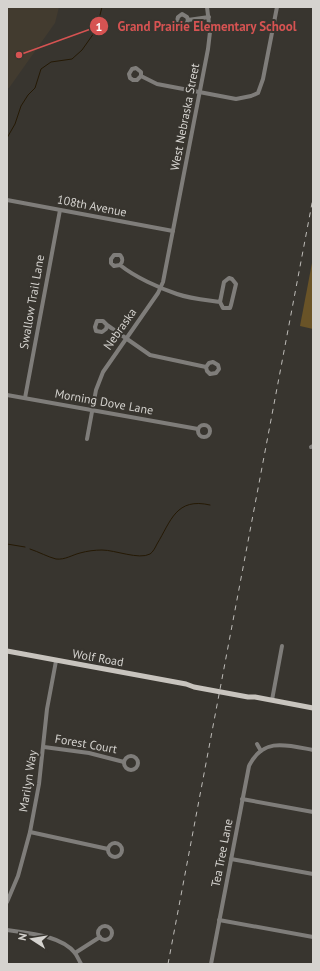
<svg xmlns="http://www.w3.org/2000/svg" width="320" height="971" font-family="'PT Sans',sans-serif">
<rect width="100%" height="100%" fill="#38352f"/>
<!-- built -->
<path fill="#423b2f" d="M 7,7 L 59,7 L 55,23 L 9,88 L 7,88 Z"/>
<!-- green -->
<path fill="#695327" d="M 312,263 L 313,263 L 313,329 L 300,326 Z"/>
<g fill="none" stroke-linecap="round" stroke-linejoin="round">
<!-- stream -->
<g stroke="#251904" stroke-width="1">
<path d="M 7,138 L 15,124 L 21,106 L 28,95 L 35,88 L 41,69 L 51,62 L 72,59 L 82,50 L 94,33 L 99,19 L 102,7"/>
<path d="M 7,544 L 25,547"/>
<path d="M 30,549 C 39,552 48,557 56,559 C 65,560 72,555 80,553 C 87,551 95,550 102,550 C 115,550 139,560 150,554 C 153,552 155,548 157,544 C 171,521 176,497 210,505"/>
</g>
<!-- minor -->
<g stroke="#7f7d7a" stroke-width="4">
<path d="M 188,20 L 186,25 C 180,27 176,23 178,17 L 182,14 L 187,17 L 188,20 L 209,17"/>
<path d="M 141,76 L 137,80 L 133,80 L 130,78 L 129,74 L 132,69 L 136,68 L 141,72 L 141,76 L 157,84 L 236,99 L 251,96 L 258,93 L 263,79 L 277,7"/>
<path d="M 7,200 L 173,231"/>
<path d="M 120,265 C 123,262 123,258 120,255 L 114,255 L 111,259 L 111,263 L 114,266 L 120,265 C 135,277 159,288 177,294 C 191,299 206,300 220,302 L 223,308 L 230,308 L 231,305 L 236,284 L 232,279 L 229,278 L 224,282 L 220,302"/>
<path d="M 107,325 L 106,329 L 102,332 L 96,331 L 95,327 L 97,321 L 103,321 L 107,325 L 150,355 L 206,367 L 207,371 L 210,374 L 216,373 L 219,369 L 218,365 L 213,362 L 209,363 L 206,367"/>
<path d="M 7,395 L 198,429"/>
<path d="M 25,398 L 60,210"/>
<circle cx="204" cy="431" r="6"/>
<path d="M 87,439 L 96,390 L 103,372 L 158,293 L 163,282 L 208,49 L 210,32 L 207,7"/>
<path d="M 311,447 L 313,446"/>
<path d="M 272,700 L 282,646"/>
<path d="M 257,744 L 261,751"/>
<path d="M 44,747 L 89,753 L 124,762"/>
<circle cx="131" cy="763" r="7"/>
<path d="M 242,799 L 313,812"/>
<path d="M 30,832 L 108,849"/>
<circle cx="115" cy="850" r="7"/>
<path d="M 231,859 L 313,874"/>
<path d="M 7,902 L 18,876 L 30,832 L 39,784 L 47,709 L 56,661"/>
<path d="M 219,920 L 313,937"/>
<circle cx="105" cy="933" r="7"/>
<path d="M 7,930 C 27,933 61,935 75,953 C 77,956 79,960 81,964"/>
<path d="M 75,953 L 100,937"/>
<path d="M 211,964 L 249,766 C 263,737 287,745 313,750"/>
</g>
<!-- major -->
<path stroke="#c8c4be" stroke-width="5" d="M 7,651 L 186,684 L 194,687 L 248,697 L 255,697 L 313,708"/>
<!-- rail -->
<path stroke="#bdbbb7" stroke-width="1" stroke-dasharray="5 5" stroke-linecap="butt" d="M 168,964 L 313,198"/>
</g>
<g text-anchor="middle" stroke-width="4" stroke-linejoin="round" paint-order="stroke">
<!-- street labels -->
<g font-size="12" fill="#d5d3cf" stroke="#38352f">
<text transform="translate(185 117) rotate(-79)" y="4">West Nebraska Street</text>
<text transform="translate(92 206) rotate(11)" y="4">108th Avenue</text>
<text transform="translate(32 302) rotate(-80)" y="4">Swallow Trail Lane</text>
<text transform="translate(120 329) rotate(-55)" y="4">Nebraska</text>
<text transform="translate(104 402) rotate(10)" y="4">Morning Dove Lane</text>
<text transform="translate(98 658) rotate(10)" y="4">Wolf Road</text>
<text transform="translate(86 744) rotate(10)" y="4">Forest Court</text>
<text transform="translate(28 781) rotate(-81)" y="4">Marilyn Way</text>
<text transform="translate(222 853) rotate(-79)" y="4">Tea Tree Lane</text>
</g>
</g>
<!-- callouts -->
<path fill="none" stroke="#d65352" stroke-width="1.5" d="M19 55L99 26"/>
<g fill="#d65352" stroke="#38352f" stroke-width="1.5">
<circle cx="19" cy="55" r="4"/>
<circle cx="99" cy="26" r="10"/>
</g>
<g font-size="12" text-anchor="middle" font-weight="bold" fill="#fff">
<text x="99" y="31">1</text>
</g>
<g font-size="13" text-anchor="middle" font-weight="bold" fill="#d65352" stroke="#38352f" stroke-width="4" stroke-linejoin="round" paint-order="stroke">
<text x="207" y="31">Grand Prairie Elementary School</text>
</g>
<!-- border -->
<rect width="320" height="971" fill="none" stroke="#d5d3cf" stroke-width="16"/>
<!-- north arrow -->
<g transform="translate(32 939) rotate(282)" stroke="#38352f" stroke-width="3" paint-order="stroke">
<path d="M0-3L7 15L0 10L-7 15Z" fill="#d5d3cf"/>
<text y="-6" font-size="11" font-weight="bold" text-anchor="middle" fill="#d5d3cf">N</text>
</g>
</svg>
